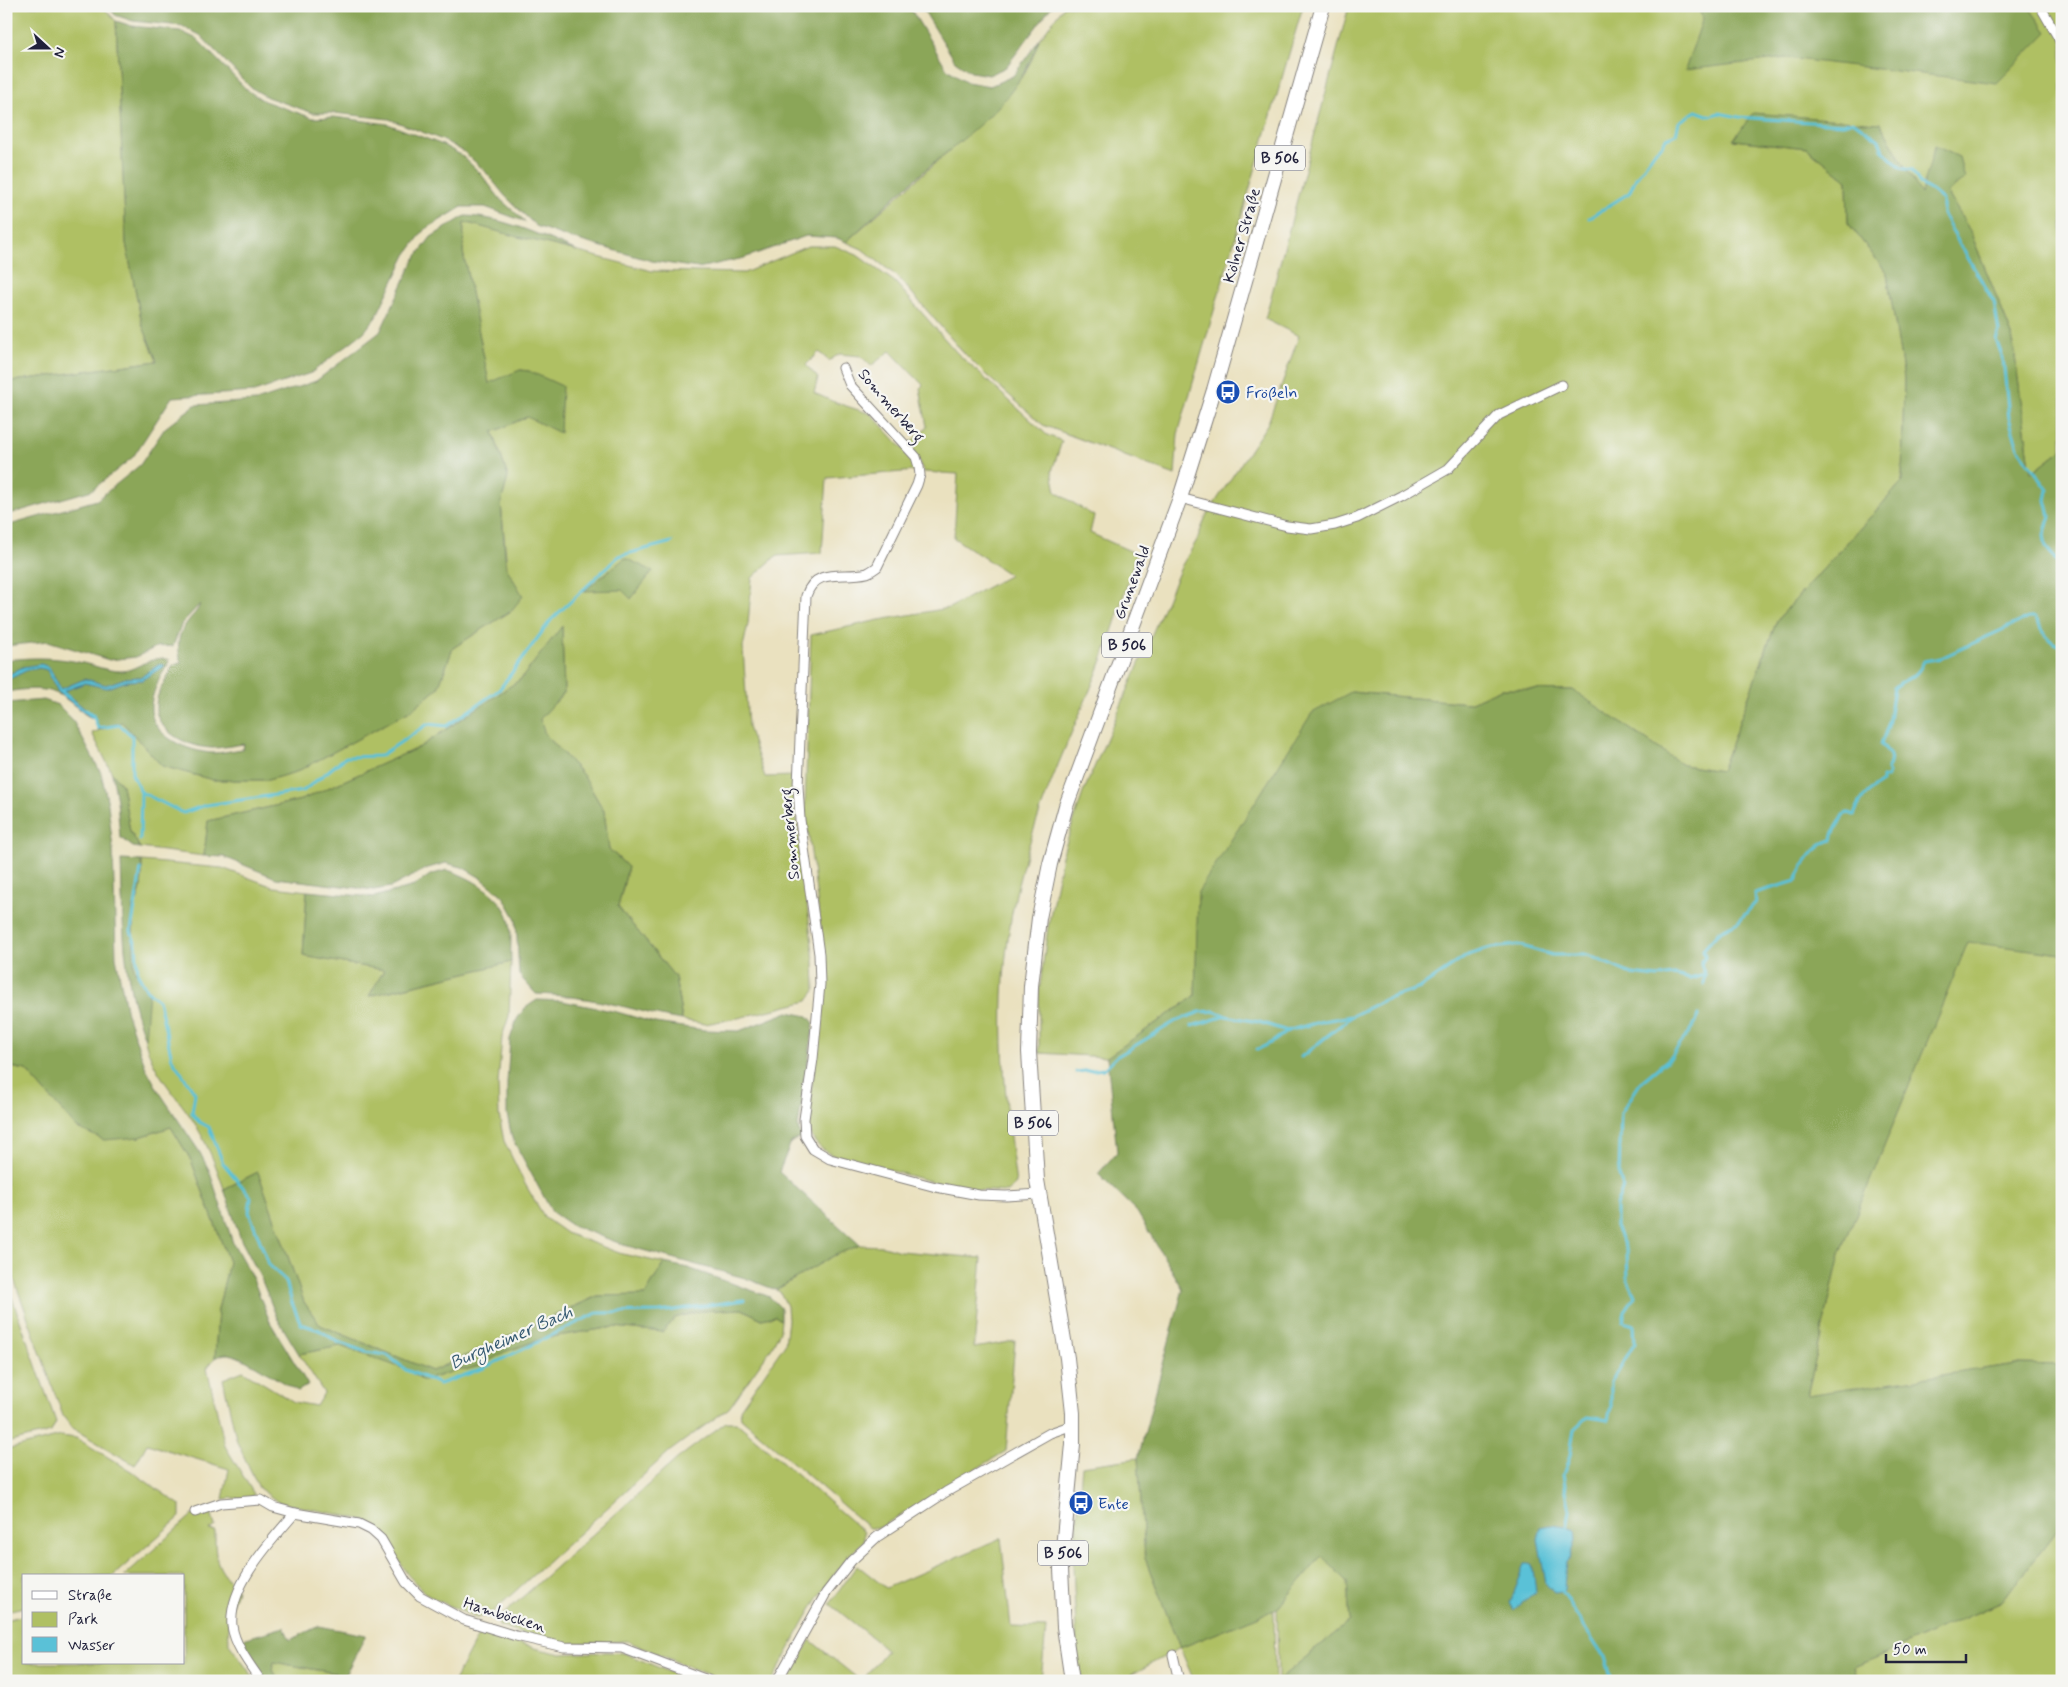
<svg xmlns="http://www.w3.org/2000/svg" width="2068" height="1687" font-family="Mynerve,sans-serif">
<rect width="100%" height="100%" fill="#f6f6f2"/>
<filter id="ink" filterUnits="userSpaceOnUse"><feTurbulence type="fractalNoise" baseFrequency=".02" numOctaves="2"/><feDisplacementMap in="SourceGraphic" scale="10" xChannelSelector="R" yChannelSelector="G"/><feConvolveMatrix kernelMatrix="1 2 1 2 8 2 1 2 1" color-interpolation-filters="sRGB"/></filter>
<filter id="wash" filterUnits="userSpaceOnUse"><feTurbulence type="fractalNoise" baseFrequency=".0096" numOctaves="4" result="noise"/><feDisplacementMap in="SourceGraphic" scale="20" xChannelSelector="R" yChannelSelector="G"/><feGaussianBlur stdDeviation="1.12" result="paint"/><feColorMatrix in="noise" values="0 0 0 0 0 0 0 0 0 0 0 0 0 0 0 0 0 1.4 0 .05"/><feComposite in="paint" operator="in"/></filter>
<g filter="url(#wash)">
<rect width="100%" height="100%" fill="#eae1bf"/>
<!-- green -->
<g fill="#afc063" stroke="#68714f">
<path d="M 6,6 L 102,6 L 116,21 L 126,243 L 142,324 L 157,361 L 6,382 Z"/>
<path d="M 1064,6 L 1303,6 L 1178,434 L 1175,475 L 1043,425 L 985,374 L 961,350 L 899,278 L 862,249 L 846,242 L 994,111 L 1024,74 L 1032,59 L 1039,40 Z"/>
<path d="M 1349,6 L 2062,6 L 2062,449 L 2031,473 L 2012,335 L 1970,231 L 1947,192 L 1921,195 L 1880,123 L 1734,140 L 1807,148 L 1847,180 L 1848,223 L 1887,273 L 1904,378 L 1902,482 L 1777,620 L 1721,771 L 1683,765 L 1572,690 L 1501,689 L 1469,703 L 1351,692 L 1199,892 L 1195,996 L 1107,1057 L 1039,1053 L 1039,993 L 1048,927 L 1062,856 L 1083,793 L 1182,565 L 1197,540 L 1206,516 L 1268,423 L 1299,336 L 1265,319 Z"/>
<path d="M 464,222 L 652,271 L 744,273 L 808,246 L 835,246 L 857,255 L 895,282 L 957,353 L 1047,435 L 1062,441 L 1052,471 L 1056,492 L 1094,516 L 1090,533 L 1137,554 C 1122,600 1109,646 1090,690 C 1056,768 1021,847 1009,932 C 996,1016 1005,1101 1016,1184 L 1007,1192 L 960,1189 L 832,1155 C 812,1144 808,1135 808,1112 L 825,994 L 825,961 L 805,806 L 811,635 L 879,620 L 949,608 L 1010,575 L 954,538 L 958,474 L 924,472 L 909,444 L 927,427 L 920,388 L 923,385 L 890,351 L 871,366 L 861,356 L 839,354 L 829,361 L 819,352 L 806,365 L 818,378 L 814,393 L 837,403 L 871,414 L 908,454 L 914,463 L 916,471 L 827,478 L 822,553 L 776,556 L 752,578 L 748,624 L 743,647 L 748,727 L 765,777 L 795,776 L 795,806 L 814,961 L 815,990 L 808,1001 L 738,1018 L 705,1024 L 682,1020 L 675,977 L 618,907 L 628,867 L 609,849 L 604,811 L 583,775 L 545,734 L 539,719 L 564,693 L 562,627 L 521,679 L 420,747 L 301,800 L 208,821 L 204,856 L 140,848 L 130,831 L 122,785 L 112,773 L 92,733 L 122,722 L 162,766 L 213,780 L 268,780 L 296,772 L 410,711 L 438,688 L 453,648 L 511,611 L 501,503 L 508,477 L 493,432 L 527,417 L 529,371 L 521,370 L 489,384 L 463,252 Z"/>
<path d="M 142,861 L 222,868 L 274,887 L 307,891 L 303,956 L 384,970 L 370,996 L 511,962 L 509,1016 L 502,1037 L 498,1083 L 499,1115 L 504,1141 L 525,1184 L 545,1218 L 566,1233 L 622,1254 L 664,1263 L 645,1295 L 597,1296 L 432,1371 L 320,1325 L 304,1302 L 258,1172 L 224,1189 C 216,1165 206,1141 192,1119 C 175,1094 152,1071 145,1040 C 142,1028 148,1004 149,991 L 133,969 L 133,907 C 143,896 142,876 142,861 Z"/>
<path d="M 1968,941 L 2062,954 L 2062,1365 L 2016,1364 L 1807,1396 L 1840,1254 Z"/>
<path d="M 6,1066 L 26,1070 L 77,1128 L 140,1137 L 171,1127 L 191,1160 L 229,1262 L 218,1310 L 215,1358 L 207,1368 L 225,1446 L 254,1494 L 251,1499 L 232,1498 L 223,1499 L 229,1469 L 147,1444 L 135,1465 L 72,1428 L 63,1416 L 6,1257 Z"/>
<path d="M 860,1245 L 883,1246 L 900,1251 L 982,1258 L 974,1348 L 1015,1341 L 1006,1451 L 879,1528 L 869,1528 L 741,1418 L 740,1409 L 785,1344 L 788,1320 L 787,1306 L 780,1292 L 776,1290 L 832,1256 Z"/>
<path d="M 6,1281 L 56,1422 L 51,1432 L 6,1443 Z"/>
<path d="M 742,1309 L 762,1319 L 775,1316 L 781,1320 L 780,1331 L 772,1347 L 729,1408 L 670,1451 L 489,1615 L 476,1618 L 427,1595 L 407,1574 L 382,1531 L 365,1520 L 278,1502 L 259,1488 L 237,1442 L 223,1379 L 243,1371 L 294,1402 L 316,1406 L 324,1393 L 299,1354 L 340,1346 L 406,1369 L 423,1381 L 460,1369 L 468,1369 L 482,1365 L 504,1352 L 545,1338 L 614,1327 L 663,1332 L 675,1318 L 700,1311 Z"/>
<path d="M 726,1422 L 736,1422 L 864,1532 L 864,1541 C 823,1579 799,1632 772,1681 L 723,1681 L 627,1641 L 562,1644 L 538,1639 L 499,1626 L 498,1619 L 677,1459 Z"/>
<path d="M 61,1436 L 76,1438 L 131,1471 L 180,1505 L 180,1517 L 113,1576 L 24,1576 L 24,1607 L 6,1611 L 6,1450 Z"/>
<path d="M 1138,1458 L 1145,1558 L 1180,1648 L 1274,1610 L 1275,1681 L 1194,1681 L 1180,1648 L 1120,1681 L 1082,1681 L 1077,1652 L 1073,1565 L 1082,1466 Z"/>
<path d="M 210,1508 L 215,1526 L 209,1530 L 215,1531 C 215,1562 216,1566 237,1590 L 228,1616 L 229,1644 L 256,1681 L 6,1681 L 6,1620 L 24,1615 L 24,1663 L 184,1663 L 184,1576 L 124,1576 L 191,1516 Z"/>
<path d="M 2062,1523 L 2062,1681 L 1858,1681 L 1854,1667 L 2001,1602 Z"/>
<path d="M 1001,1538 L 1011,1627 L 1046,1628 L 1041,1681 L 862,1681 L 887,1650 L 830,1604 L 857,1565 L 886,1588 Z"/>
<path d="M 1322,1555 L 1347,1582 L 1350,1621 L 1278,1680 L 1277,1609 Z"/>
<path d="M 481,1630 L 535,1648 L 561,1654 L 607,1652 L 624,1653 L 691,1681 L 454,1681 Z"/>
<path d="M 810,1640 L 861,1681 L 788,1681 Z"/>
<path d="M 274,1662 L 377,1681 L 281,1681 L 272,1670 Z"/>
</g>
<!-- forest -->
<g fill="#8ba659" stroke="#56644a">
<path d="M 108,6 L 909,6 L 947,69 L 967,82 L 990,86 L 1013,76 L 1039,40 C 1018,102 970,132 922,173 C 896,195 871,219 846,242 L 837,238 L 806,236 L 744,258 L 698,268 L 652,261 L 567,237 L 536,226 L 505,196 L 485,171 L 464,152 L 445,141 L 389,119 L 334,113 L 313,113 L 267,97 L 250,87 L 200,35 L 182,26 L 133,21 L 115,15 Z"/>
<path d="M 921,6 L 1052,6 L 1006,67 L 989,75 L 971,72 L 955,61 Z"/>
<path d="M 1696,6 L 2028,6 L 2047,32 L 1997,83 L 1787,58 L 1685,70 L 1703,18 Z"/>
<path d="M 116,21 L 132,26 L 180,31 L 197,39 L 247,90 L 264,101 L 313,118 L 334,117 L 388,124 L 443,145 L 461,155 L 481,174 L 501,200 L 526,222 L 485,207 L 462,207 L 424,230 L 406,255 L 376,317 L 364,332 L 311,373 L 254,392 L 172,397 L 133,457 L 92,490 L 6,515 L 6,382 L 157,361 L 142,324 L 126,243 Z"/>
<path d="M 1753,113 L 1880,123 L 1921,194 L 1935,146 L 1959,157 L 1965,179 L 1947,192 L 1970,231 L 2012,335 L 2031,473 L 2062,449 L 2062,954 L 1968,942 L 1840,1254 L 1807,1395 L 2016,1364 L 2062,1365 L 2062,1523 L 2001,1602 L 1854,1667 L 1858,1681 L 1277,1681 L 1350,1621 L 1347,1582 L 1322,1556 L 1277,1609 L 1180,1648 L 1145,1558 L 1138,1458 L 1183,1289 L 1137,1212 L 1098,1174 L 1117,1152 L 1107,1057 L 1195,996 L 1198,892 L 1312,713 L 1351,692 L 1469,703 L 1501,689 L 1573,690 L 1683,765 L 1721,771 L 1777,620 L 1902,482 L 1904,378 L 1887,273 L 1848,223 L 1847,180 L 1807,148 L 1733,140 Z"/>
<path d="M 465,216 C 503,217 539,235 575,250 L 518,237 L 464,222 L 463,252 L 489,383 L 520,370 L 529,371 L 562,386 L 560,433 L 527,417 L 493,432 L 508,477 L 501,503 L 506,567 L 523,596 L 511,611 L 453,648 L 438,688 L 410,711 L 296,772 L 268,780 L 213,780 L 162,766 L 122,722 L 99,730 L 93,716 L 64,691 L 85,683 L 107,688 L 127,681 L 142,680 L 160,664 L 141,677 L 126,678 L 106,685 L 85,679 L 61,689 L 49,667 L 23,667 L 6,676 L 6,660 C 32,657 58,657 83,663 C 96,666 107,671 121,671 C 137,671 152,653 169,660 C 168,666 165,669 162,674 C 157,683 152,695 151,706 C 149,736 189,752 213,753 C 223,753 233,750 243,749 L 244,744 C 234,745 223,748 213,748 C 191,748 157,733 156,708 C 155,692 168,679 173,665 L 181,663 C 178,648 176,637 186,624 C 191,616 197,613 200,604 L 182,623 L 173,646 L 156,647 L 136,657 L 109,660 L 48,641 L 6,646 L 6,526 L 97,500 L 140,465 L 165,428 L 195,405 L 256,401 L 316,381 L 380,332 L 414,260 L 431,237 Z"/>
<path d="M 625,558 L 653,571 L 631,599 L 622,590 L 584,591 Z"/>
<path d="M 562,626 L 564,693 L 540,719 L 545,734 L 583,775 L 604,811 L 609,849 L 628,867 L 618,907 L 675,977 L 682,1020 C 660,1017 639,1010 617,1005 C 590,999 563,995 536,994 L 519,975 L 516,919 L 503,896 L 481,878 L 462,867 L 446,863 L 428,868 L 391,887 L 374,890 L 276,878 L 224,857 L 204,856 L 208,821 L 301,800 L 420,747 L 521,679 Z"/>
<path d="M 41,668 L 47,670 L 58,692 L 91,718 C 80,712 73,703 63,697 C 46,686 25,689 6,692 L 6,679 L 10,679 L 24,670 Z"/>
<path d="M 44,700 L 58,705 L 72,719 L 101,773 L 108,804 L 113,849 L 116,957 L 127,1014 L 145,1066 L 158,1090 L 199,1151 L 209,1170 L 233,1243 L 253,1279 L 270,1322 L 308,1385 L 298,1391 C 281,1383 242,1354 227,1354 C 223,1354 218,1356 215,1358 L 218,1310 L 229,1262 L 191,1160 L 171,1127 L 140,1137 L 104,1140 L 77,1128 L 26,1070 L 6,1066 L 6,703 Z"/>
<path d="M 112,773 L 122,785 L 130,831 L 140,848 L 133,847 L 120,837 L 117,801 Z"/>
<path d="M 121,860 L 142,861 C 142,876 143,896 133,907 L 134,969 L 149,991 L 145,1039 C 122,979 123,923 121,860 Z"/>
<path d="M 447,870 C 469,876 506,897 510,923 C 512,935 510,949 511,962 L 369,996 L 384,970 L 303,956 L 307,891 L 374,897 L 414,886 L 430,875 Z"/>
<path d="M 537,1000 L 562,1001 L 617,1012 L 655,1023 L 704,1030 L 739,1031 L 788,1012 L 808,1016 L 814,1023 L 798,1127 L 801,1138 L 791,1142 L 779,1172 L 860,1245 L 833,1256 L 776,1290 L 745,1278 L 624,1245 L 571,1225 L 552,1212 L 512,1138 L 507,1114 L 507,1083 L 510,1039 L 517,1019 L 525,1008 Z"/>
<path d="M 258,1172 L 304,1302 L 320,1325 L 432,1371 L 598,1296 L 645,1295 L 664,1263 L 688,1268 L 762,1294 L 770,1297 L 781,1308 L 781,1320 L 775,1316 L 762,1319 L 742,1309 L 700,1311 L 675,1318 L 663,1332 L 614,1327 L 545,1338 L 504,1352 L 482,1365 L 468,1369 L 460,1369 L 423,1381 L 407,1370 L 340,1346 L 299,1354 L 277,1318 L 260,1276 L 241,1240 L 224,1189 Z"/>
<path d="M 319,1626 L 366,1635 L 345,1675 L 274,1662 L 272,1670 L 281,1681 L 267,1681 L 240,1640 L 284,1627 L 290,1640 Z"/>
</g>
<!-- water -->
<g fill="#5ac1d7" stroke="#3e7289">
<path d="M 41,664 L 49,667 L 61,689 L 85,679 L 106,685 L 126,678 L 141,677 L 160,664 L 165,666 L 142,680 L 127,681 L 107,688 L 85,683 L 64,691 L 93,716 L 91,718 L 58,692 L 47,670 C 29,663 21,677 6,679 L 6,676 L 23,667 Z"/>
<path d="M 1551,1525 L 1567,1527 L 1575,1530 L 1576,1540 L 1570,1559 L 1566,1562 L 1564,1590 L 1562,1592 L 1554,1593 L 1546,1584 L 1538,1539 L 1541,1527 Z"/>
<path d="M 1525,1564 L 1532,1564 L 1536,1591 L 1514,1610 L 1510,1603 Z"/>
</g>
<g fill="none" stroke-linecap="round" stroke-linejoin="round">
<!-- stream -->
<g stroke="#5ac1d7" stroke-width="3">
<path d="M 1589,218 L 1629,193 L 1636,178 L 1656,150 L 1663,145 L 1666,138 L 1676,134 L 1679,122 L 1696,111 L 1710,116 L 1719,113 L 1739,117 L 1810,122 L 1843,124 L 1853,121 L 1879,140 L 1883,151 L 1901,168 L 1912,170 L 1920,184 L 1932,191 L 1943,200 L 1943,213 L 1952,231 L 1994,302 L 1999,332 L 1996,340 L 2003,358 L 2009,418 L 2018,448 L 2048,490 L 2046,500 L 2050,516 L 2044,535 L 2046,547 L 2062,568"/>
<path d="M 86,710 L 93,715 L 98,728 L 120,725 L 132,736 L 132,774 L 141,792 L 140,840"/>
<path d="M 141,792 L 183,813 L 206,805 L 303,791 L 346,757 L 380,756 L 428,724 L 447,726 L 499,690 L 551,620 L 619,556 L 672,542"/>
<path d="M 141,869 L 131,931 L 136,945 L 138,974 L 147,990 L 159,1001 L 172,1059 L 195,1093 L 192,1113 L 199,1122 L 209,1127 L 223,1163 L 251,1197 L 249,1212 L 269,1265 L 286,1281 L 292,1303 L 301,1324 L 319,1330 L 338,1342 L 366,1352 L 387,1355 L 406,1370 L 440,1384 L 484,1368 L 597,1313 L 660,1312 L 744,1300"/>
<path d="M 1704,984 L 1705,975 L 1701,964 L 1705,956 L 1703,950 L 1720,931 L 1738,922 L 1756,902 L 1755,893 L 1796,881 C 1802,865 1815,845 1832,840 C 1833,830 1839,825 1843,815 L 1848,813 L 1854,815 C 1860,800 1867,791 1882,782 L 1882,777 L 1886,778 L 1889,773 L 1887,770 C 1894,757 1890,754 1881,744 L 1888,726 L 1894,688 C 1908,674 1914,683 1924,661 L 1941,658 L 2030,617 L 2035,617 C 2042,628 2047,644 2062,646"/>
<path d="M 1192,1026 L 1225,1016"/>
<path d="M 1257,1050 L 1274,1041 L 1287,1031"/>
<path d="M 1301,1057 L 1351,1017"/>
<path d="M 1076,1072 L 1104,1069 L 1116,1057 L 1176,1021 L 1200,1012 L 1214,1011 L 1226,1016 L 1259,1022 L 1287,1031 L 1323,1021 L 1352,1016 L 1384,1000 L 1420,988 L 1468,955 L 1491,948 L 1518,945 L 1552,955 L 1588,955 L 1631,974 L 1658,977 L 1674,975 L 1690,979 L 1705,975"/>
<path d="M 1567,1529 L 1570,1511 L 1563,1475 L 1570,1455 L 1574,1429 L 1587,1417 L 1608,1420 L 1611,1407 L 1611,1382 L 1635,1343 L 1634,1325 L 1623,1322 L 1625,1311 L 1635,1296 L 1628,1281 L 1627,1251 L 1616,1227 L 1616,1206 L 1623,1187 L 1619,1176 L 1621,1113 L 1641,1082 L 1671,1057 L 1696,1022 L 1698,1015"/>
<path d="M 1560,1589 L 1597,1647 L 1605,1656 L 1612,1681"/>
</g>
</g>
</g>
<g filter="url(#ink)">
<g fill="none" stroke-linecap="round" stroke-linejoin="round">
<defs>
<g id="street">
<path d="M 2040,6 L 2062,44"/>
<path d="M 843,368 L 850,385 L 916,457 L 919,467 L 920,475 L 917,485 L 877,567 C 874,569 870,572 867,573 C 844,579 816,566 806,596 L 798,786 L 800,820 L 819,954 L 820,984 L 813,1059 L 804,1119 L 805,1136 L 813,1149 L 830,1159 L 936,1187 L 979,1195 L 1006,1196 L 1040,1194"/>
<path d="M 1180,498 L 1287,526 L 1311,529 L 1335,525 L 1357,518 L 1401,496 L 1448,469 L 1499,415 L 1562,385"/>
<path d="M 195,1512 L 221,1503 L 261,1500 L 273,1507 L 295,1513 L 359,1524 L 371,1530 L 381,1539 L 406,1582 L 420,1596 L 464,1620 L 516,1636 L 564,1647 L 622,1648 L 710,1681"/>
<path d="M 1173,1655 L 1179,1681"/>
<path d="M 261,1681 C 250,1665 235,1646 232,1626 C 228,1586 271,1541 295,1513"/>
<path d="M 777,1681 L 826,1593 L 851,1561 L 877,1537 L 946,1492 L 1050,1433 L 1073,1425"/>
</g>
<path id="primary" d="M 1072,1681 L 1064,1627 L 1061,1569 L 1073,1444 L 1073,1413 L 1067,1358 L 1037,1180 L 1029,1052 L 1031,986 L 1039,918 L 1050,864 L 1066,806 L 1180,498 L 1214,390 L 1323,6"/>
</defs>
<!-- street casing -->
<use href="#street" stroke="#86827d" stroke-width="11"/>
<!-- primary casing -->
<use href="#primary" stroke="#86827d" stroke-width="16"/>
<!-- street -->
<use href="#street" stroke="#fff" stroke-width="9"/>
<!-- primary -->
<use href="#primary" stroke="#fff" stroke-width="14"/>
</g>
</g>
<!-- icons -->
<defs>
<symbol id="bus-disc" viewBox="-11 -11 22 22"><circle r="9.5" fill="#1a4fb4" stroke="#f6f6f2"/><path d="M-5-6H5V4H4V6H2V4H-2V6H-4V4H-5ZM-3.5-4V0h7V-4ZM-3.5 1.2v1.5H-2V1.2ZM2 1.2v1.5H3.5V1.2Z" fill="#fff"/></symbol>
</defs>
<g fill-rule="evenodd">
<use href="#bus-disc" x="1214" y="378" width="28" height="28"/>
<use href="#bus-disc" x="1067" y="1489" width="28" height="28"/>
</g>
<g text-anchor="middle" stroke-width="4.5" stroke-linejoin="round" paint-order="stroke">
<!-- shield labels -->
<g fill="#f6f6f2" stroke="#626272" stroke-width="1">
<rect x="1255" y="145.5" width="50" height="25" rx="4"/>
<rect x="1102" y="632.5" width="50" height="25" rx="4"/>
<rect x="1008" y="1110.5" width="50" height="25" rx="4"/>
<rect x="1038" y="1540.5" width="50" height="25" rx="4"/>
</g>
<g font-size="15" font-weight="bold" fill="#22223b">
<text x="1280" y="163">B 506</text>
<text x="1127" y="650">B 506</text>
<text x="1033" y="1128">B 506</text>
<text x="1063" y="1558">B 506</text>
</g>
<!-- street labels -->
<g font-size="16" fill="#22223b" stroke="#f6f6f2">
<text transform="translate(1241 235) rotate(-74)" y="6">Kölner Straße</text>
<text transform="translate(892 405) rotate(49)" y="6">Sommerberg</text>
<text transform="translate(1131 582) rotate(-70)" y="6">Grunewald</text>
<text transform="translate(789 834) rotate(-95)" y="6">Sommerberg</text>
<text transform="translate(505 1614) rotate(17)" y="6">Hamböcken</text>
</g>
<!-- transit labels -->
<g font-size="16" fill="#164399" stroke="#f6f6f2" text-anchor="start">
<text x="1246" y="398">Frößeln</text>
<text x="1098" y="1509">Ente</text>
</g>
<!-- water labels -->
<g font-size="18" font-style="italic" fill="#365a72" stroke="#f6f6f2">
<text transform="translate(511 1337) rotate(-24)" y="6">Burgheimer Bach</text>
</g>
</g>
<!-- margin -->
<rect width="2068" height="1687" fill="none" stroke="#f6f6f2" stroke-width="25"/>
<!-- legend -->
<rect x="22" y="1574" width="162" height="90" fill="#f6f6f2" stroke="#a1a1a9"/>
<rect x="32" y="1591" width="25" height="8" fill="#ffffff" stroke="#a1a1a9"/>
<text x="68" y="1600" font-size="15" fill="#22223b">Straße</text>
<rect x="32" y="1612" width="25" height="15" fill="#afc063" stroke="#a1a1a9"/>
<text x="68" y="1624" font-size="15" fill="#22223b">Park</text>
<rect x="32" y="1637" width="25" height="15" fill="#5ac1d7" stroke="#a1a1a9"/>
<text x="68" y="1650" font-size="15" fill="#22223b">Wasser</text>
<!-- north arrow -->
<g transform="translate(48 48) rotate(111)" stroke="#f6f6f2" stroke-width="4" paint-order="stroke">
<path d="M0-4L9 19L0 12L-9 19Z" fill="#22223b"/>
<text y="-8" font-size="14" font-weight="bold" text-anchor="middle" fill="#22223b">N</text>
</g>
<!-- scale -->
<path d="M1886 1654v8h80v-8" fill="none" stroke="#22223b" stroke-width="2.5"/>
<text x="1893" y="1654" font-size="15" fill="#22223b" stroke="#f6f6f2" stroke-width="4" paint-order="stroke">50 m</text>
</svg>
